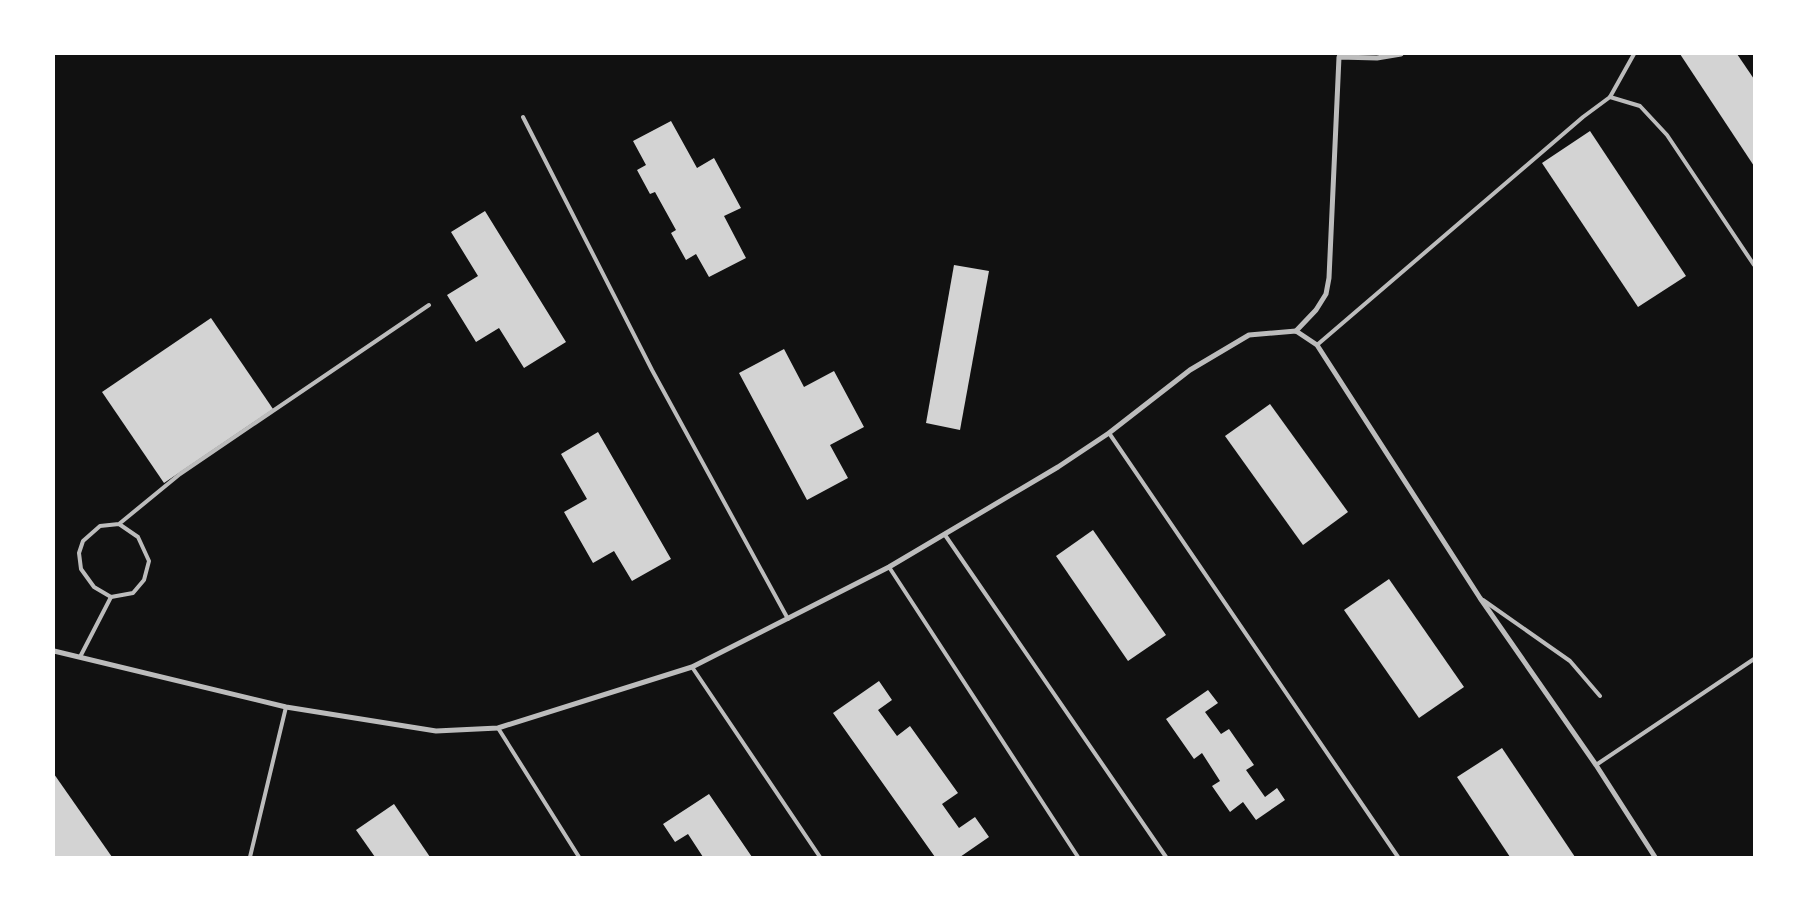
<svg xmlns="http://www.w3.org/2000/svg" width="1808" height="911" font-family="'DM Sans',sans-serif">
<rect width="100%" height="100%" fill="#111"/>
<!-- building -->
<g fill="#d3d3d3">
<path d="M 1680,54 L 1737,54 L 1754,79 L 1754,166 Z"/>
<path d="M 671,121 L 697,168 L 714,158 L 741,208 L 724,216 L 746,258 L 709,277 L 696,254 L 686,260 L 671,233 L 676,230 L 655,192 L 650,194 L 637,170 L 646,165 L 633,141 Z"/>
<path d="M 1590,131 L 1686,276 L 1638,307 L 1542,163 Z"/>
<path d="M 485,211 L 566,342 L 524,368 L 499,328 L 476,342 L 447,295 L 478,276 L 451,232 Z"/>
<path d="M 954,265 L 989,271 L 960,430 L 926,423 Z"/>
<path d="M 211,318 L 273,409 L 164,483 L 102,392 Z"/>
<path d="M 784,349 L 804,387 L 834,371 L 864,427 L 830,445 L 848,478 L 807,500 L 739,373 Z"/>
<path d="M 1270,404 L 1348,512 L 1303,545 L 1225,436 Z"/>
<path d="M 598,432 L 671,559 L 632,581 L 614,551 L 593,563 L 564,512 L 587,499 L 561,454 Z"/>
<path d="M 1093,530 L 1166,635 L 1128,661 L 1056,556 Z"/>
<path d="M 1389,579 L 1464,687 L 1419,718 L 1344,610 Z"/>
<path d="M 879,681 L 892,700 L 878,710 L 897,736 L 910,726 L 958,793 L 942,804 L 959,828 L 975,817 L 989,837 L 960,857 L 935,857 L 833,713 Z"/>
<path d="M 1208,690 L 1218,703 L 1205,712 L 1221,734 L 1229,729 L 1254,765 L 1246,770 L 1265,797 L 1277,788 L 1285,800 L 1256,820 L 1243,802 L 1230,812 L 1212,786 L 1220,781 L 1202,753 L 1194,759 L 1166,719 Z"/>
<path d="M 1502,748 L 1575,857 L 1510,857 L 1457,777 Z"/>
<path d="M 54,774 L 112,857 L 54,857 Z"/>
<path d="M 709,794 L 752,857 L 703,857 L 688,834 L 675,842 L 663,824 Z"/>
<path d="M 394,804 L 430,857 L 375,857 L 356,830 Z"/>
</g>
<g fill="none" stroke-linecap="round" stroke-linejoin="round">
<!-- service -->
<g stroke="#bcbcbc" stroke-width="4">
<path d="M 1610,97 L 1640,106 L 1667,135 L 1754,265"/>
<path d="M 523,117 L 652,370 L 788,619"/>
<path d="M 1317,345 L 1583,117 L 1610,97 L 1634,54"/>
<path d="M 1109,433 L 1398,857"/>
<path d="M 119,524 L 138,537 L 149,561 L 144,580 L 133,593 L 111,597 L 94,587 L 81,569 L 79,553 L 83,541 L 100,526 L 119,524 L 180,474 L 429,305"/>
<path d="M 945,535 L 1166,857"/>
<path d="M 889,567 L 1078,857"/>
<path d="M 1483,600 L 1570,661 L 1600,696"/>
<path d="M 80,657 L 111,597"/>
<path d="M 692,667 L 820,857"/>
<path d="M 498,728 L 579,857"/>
<path d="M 1596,765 L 1754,659"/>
<path d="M 250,857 L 286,707"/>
</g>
<!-- minor -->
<g stroke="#bcbcbc" stroke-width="5">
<path d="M 1296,331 L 1316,310 L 1326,294 L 1329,278 L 1339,57 L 1377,58 L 1401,54"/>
<path d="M 54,651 L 286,707 L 436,731 L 498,728 L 692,667 L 889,567 L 1058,467 L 1109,433 L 1190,370 L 1249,335 L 1296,331 L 1317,345 L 1480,598 L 1596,765 L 1655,857"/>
</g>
</g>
<!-- border -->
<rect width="1808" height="911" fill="none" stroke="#ffffff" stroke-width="110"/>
</svg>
